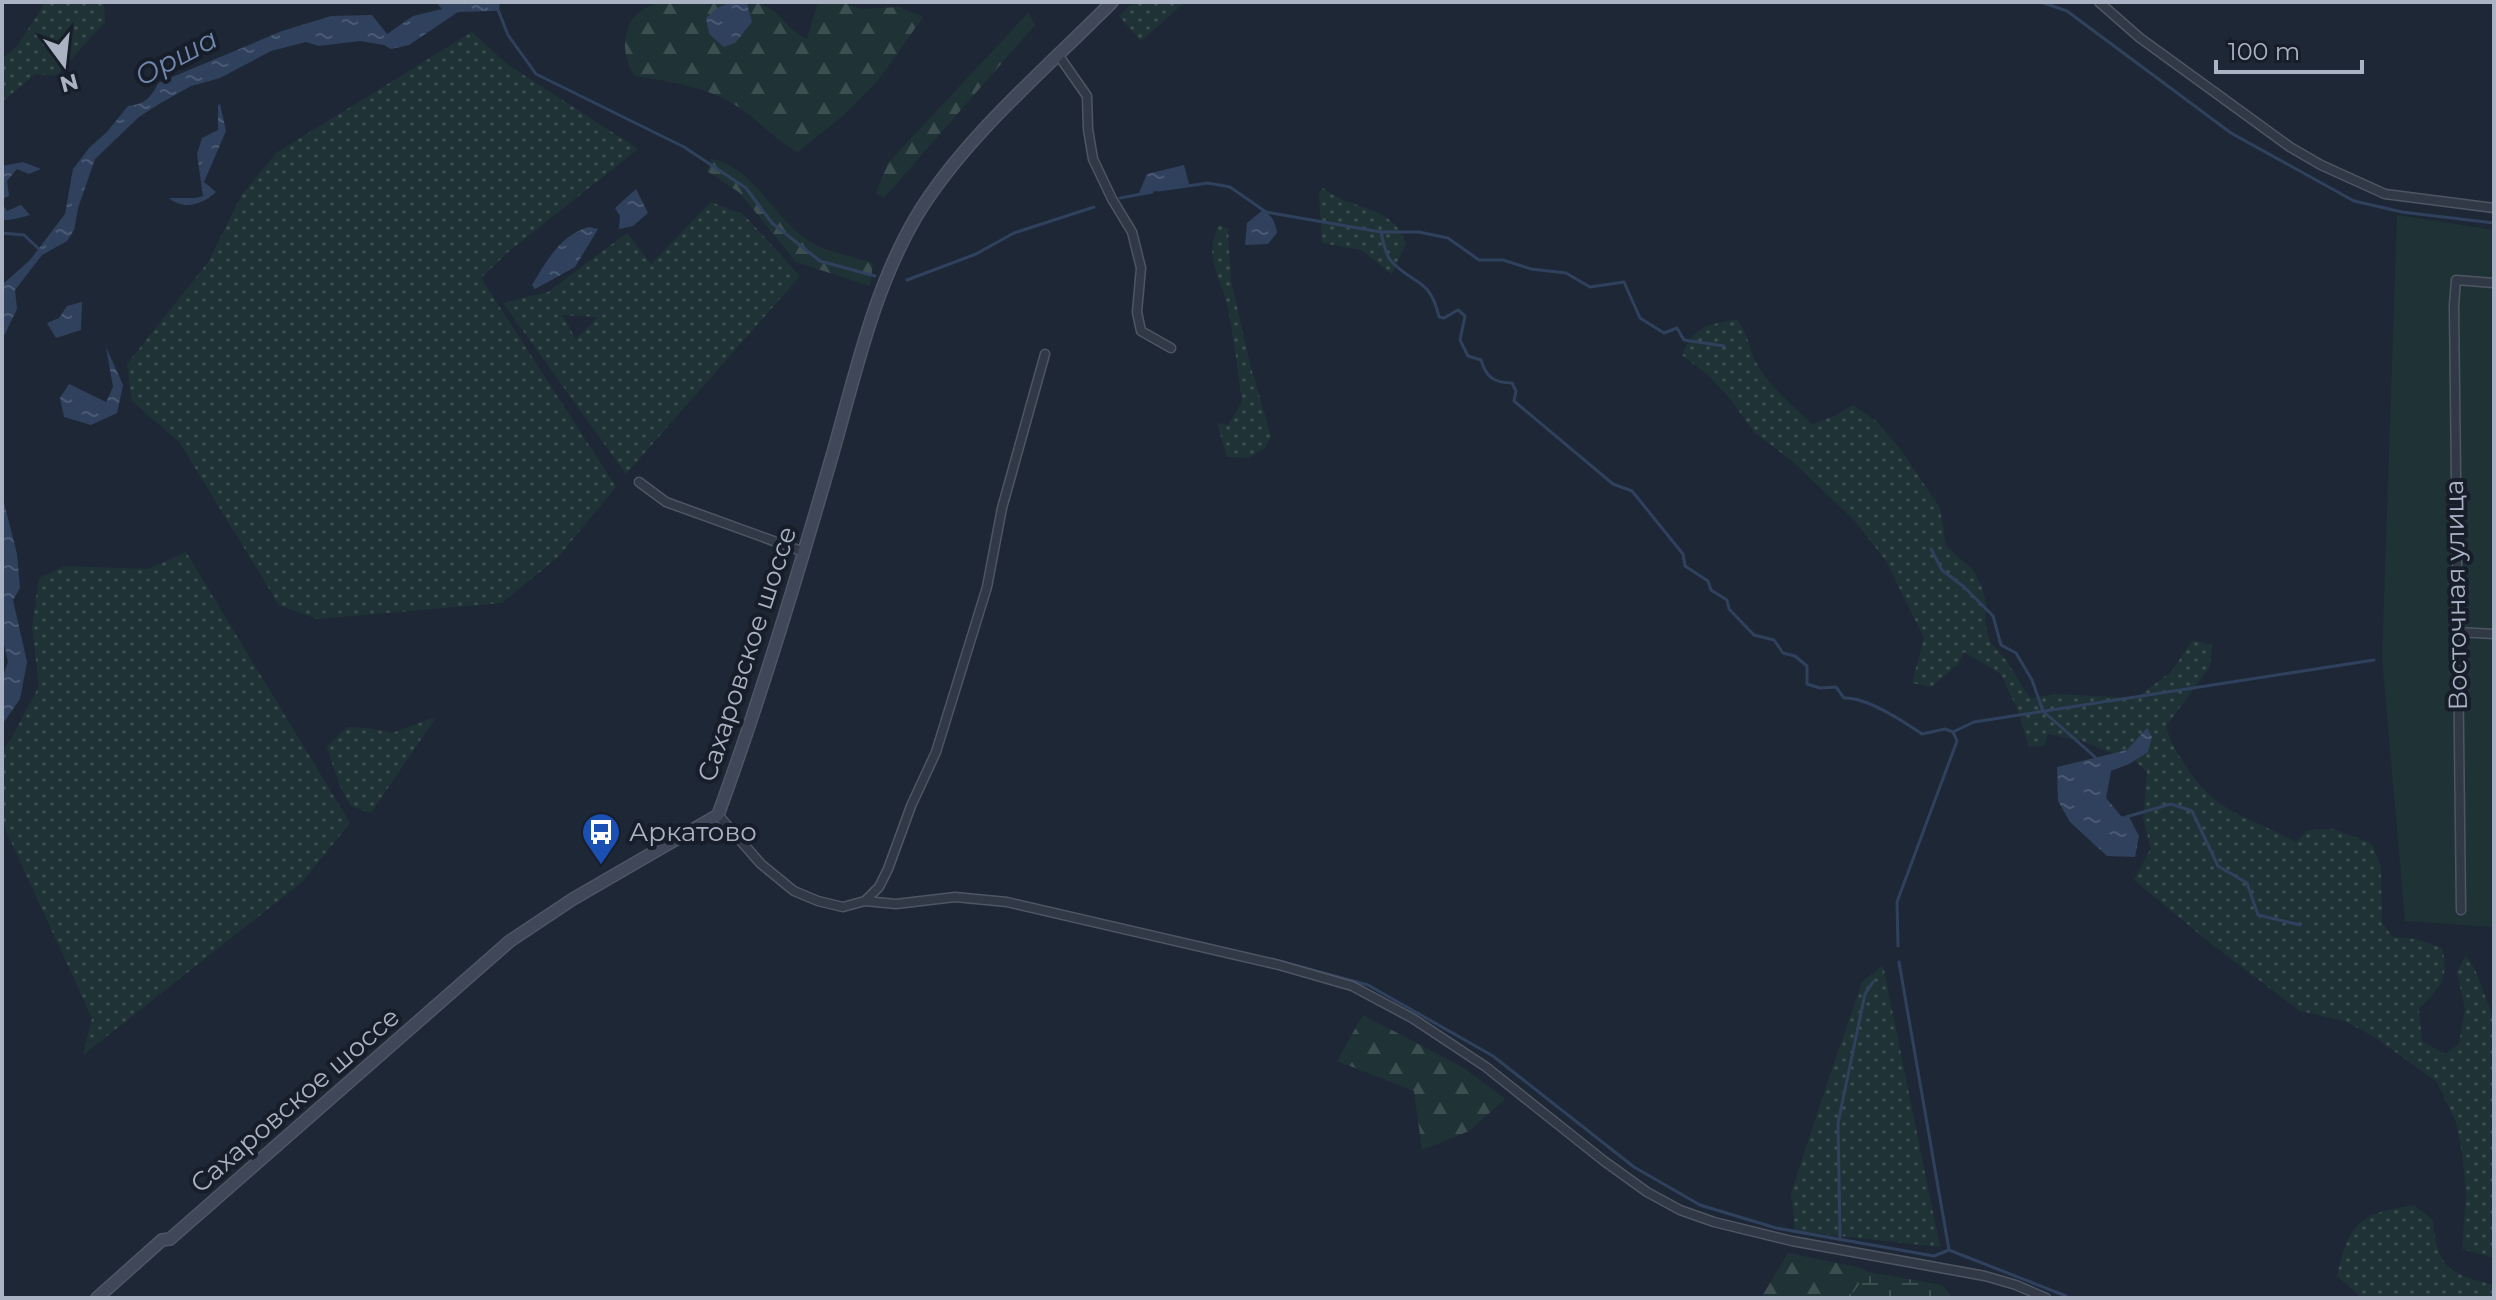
<svg xmlns="http://www.w3.org/2000/svg" width="2496" height="1300" font-family="Montserrat,sans-serif">
<defs>
<pattern id="grass-dots" width="8" height="8" patternUnits="userSpaceOnUse" patternTransform="scale(2)"><rect width="8" height="8" fill="#1f3336"/><path d="M2 2h.1M6 6h.1" fill="none" stroke="#3d4e51" stroke-width="1.8" stroke-linecap="round"/></pattern>
<pattern id="forest-firs" width="22" height="20" patternUnits="userSpaceOnUse" patternTransform="scale(2)"><rect width="22" height="20" fill="#1f3336"/><path d="M5 1l3.5 6h-7zM16 11l3.5 6h-7z" fill="#3d4e51"/></pattern>
<pattern id="wetland-marsh" width="20" height="14" patternUnits="userSpaceOnUse" patternTransform="scale(2)"><rect width="20" height="14" fill="#1f3336"/><path d="M1 5h8M5 5V1M11 12h8M15 12V8" fill="none" stroke="#3d4e51"/></pattern>
<pattern id="water-ripples" width="26" height="14" patternUnits="userSpaceOnUse" patternTransform="scale(2)"><rect width="26" height="14" fill="#30415e"/><path d="M2 4q2-2 4 0t4 0M15 11q2-2 4 0t4 0" fill="none" stroke="#4b5a73"/></pattern>
</defs>
<rect width="100%" height="100%" fill="#1e2735"/>
<!-- grass -->
<g fill="url(#grass-dots)" fill-rule="evenodd">
<path d="M 46,2 L 104,2 L 105,22 L 56,76 L 35,74 L 2,102 L 2,59 L 17,46 Z"/>
<path d="M 1133,2 L 1185,2 L 1141,41 L 1119,16 Z"/>
<path d="M 472,32 L 507,64 L 638,149 L 508,252 L 481,278 L 616,487 L 559,556 L 502,603 L 317,619 L 279,605 L 180,443 L 132,401 L 127,364 L 209,261 L 242,195 L 276,153 Z"/>
<path d="M 1323,188 C 1354,213 1390,202 1406,243 L 1392,274 L 1361,250 L 1322,243 L 1319,192 Z"/>
<path d="M 711,202 L 744,215 L 800,276 L 626,474 L 503,303 L 548,292 L 627,233 L 651,264 ZM 562,315 L 596,317 L 597,318 L 576,339 Z"/>
<path d="M 1219,225 L 1228,229 L 1231,280 L 1250,364 L 1271,436 L 1265,448 L 1249,458 L 1227,457 L 1217,423 L 1228,425 L 1242,402 C 1238,371 1234,340 1228,309 C 1222,277 1202,259 1219,225 Z"/>
<path d="M 1737,319 C 1748,334 1748,345 1755,360 C 1768,386 1791,404 1812,424 L 1834,416 L 1853,405 L 1876,421 L 1901,450 L 1940,508 L 1946,546 L 1973,570 L 1982,588 L 1986,604 L 1985,622 L 1990,642 L 2006,660 L 2030,698 L 2056,694 L 2136,698 L 2171,672 L 2193,640 L 2212,645 L 2210,667 L 2166,726 C 2170,741 2176,752 2185,765 C 2218,816 2247,815 2296,842 L 2308,830 L 2333,829 L 2371,843 L 2381,867 L 2382,923 L 2393,937 L 2416,939 L 2442,948 C 2450,979 2440,987 2419,1009 L 2422,1041 L 2445,1054 L 2459,1044 L 2465,1009 L 2457,972 L 2466,955 L 2476,972 L 2494,1020 L 2494,1258 L 2462,1249 L 2466,1193 L 2462,1153 L 2456,1122 L 2437,1082 L 2376,1038 L 2345,1021 L 2300,1011 L 2214,946 L 2134,880 L 2151,848 L 2143,819 L 2147,772 L 2131,757 L 2108,752 L 2082,741 L 2048,734 L 2044,746 L 2029,747 L 2018,711 L 2001,674 L 1964,652 L 1957,665 L 1931,687 L 1912,683 L 1924,638 L 1886,561 L 1855,521 L 1791,460 L 1754,432 L 1731,400 L 1709,376 L 1682,355 C 1696,324 1705,326 1737,319 Z"/>
<path d="M 186,552 L 350,823 L 302,882 L 83,1055 L 92,1018 L 2,822 L 2,750 L 11,739 L 39,686 L 32,628 L 39,578 L 64,566 L 148,569 Z"/>
<path d="M 436,717 L 371,813 L 351,806 L 339,784 L 327,747 L 347,727 L 368,728 L 392,733 Z"/>
<path d="M 1883,965 L 1940,1247 L 1795,1231 L 1791,1193 L 1829,1078 L 1862,982 Z"/>
<path d="M 2414,1205 L 2433,1220 C 2437,1267 2448,1274 2494,1285 L 2494,1298 L 2362,1298 L 2337,1276 C 2350,1221 2359,1214 2414,1205 Z"/>
</g>
<!-- forest -->
<g fill="url(#forest-firs)">
<path d="M 660,2 L 731,2 L 717,8 L 747,3 L 740,2 C 782,2 776,23 807,39 L 818,2 L 840,2 L 861,9 L 900,7 L 923,17 L 879,79 L 845,114 L 798,152 C 774,139 763,125 743,110 C 711,87 673,82 635,76 C 621,56 620,26 642,10 C 647,7 654,5 660,2 Z"/>
<path d="M 1028,13 L 1035,25 L 884,198 L 876,193 L 888,163 Z"/>
<path d="M 711,159 C 756,167 775,223 814,244 C 831,253 855,257 873,263 L 870,286 L 796,262 L 740,193 L 707,171 Z"/>
<path d="M 1363,1015 L 1464,1068 L 1505,1099 L 1469,1131 L 1422,1150 L 1414,1091 L 1337,1061 Z"/>
<path d="M 1788,1253 L 1862,1268 L 1868,1272 L 1854,1292 L 1842,1298 L 1761,1298 Z"/>
</g>
<!-- wetland -->
<path fill="url(#wetland-marsh)" d="M 1868,1272 L 1942,1285 L 1953,1298 L 1842,1298 L 1854,1292 Z"/>
<!-- garden -->
<path fill="#1f3336" d="M 2397,215 L 2494,230 L 2494,927 L 2405,921 L 2382,658 Z"/>
<!-- water -->
<g fill="url(#water-ripples)">
<path d="M 436,2 L 500,2 L 499,10 L 494,11 L 458,12 L 409,45 L 391,49 L 384,45 L 360,41 L 319,46 L 306,42 L 271,51 L 220,78 L 191,86 L 159,104 L 139,117 L 95,159 L 78,208 L 74,230 L 67,241 L 42,255 L 15,290 L 17,309 L 2,340 L 2,285 L 30,260 L 65,214 L 73,169 L 90,147 L 107,132 L 128,106 C 145,104 151,98 158,83 L 282,31 L 331,16 L 372,15 L 387,34 L 413,16 L 442,9 Z"/>
<path d="M 731,2 L 747,3 L 752,22 L 735,43 L 724,47 L 709,34 L 706,18 L 717,8 Z"/>
<path d="M 220,104 L 226,131 L 204,182 L 216,192 C 203,204 184,211 169,198 L 195,198 L 203,196 L 197,154 L 202,138 L 218,130 L 218,105 Z"/>
<path d="M 23,162 L 41,169 L 29,174 L 17,169 L 7,181 L 9,196 L 2,199 L 2,166 Z"/>
<path d="M 1184,165 L 1189,184 L 1138,195 L 1147,174 Z"/>
<path d="M 636,189 L 648,213 L 633,226 L 619,229 L 620,216 L 615,208 Z"/>
<path d="M 2,203 L 7,211 L 21,205 L 30,215 C 21,218 11,220 2,220 Z"/>
<path d="M 1263,210 C 1272,216 1275,221 1277,233 L 1268,244 L 1245,245 L 1247,223 Z"/>
<path d="M 589,227 L 598,229 L 575,267 L 535,289 L 532,285 C 546,262 560,235 589,227 Z"/>
<path d="M 82,302 L 81,330 L 56,338 L 47,323 L 59,318 L 67,306 Z"/>
<path d="M 106,347 L 123,385 L 117,413 L 91,425 L 64,417 L 60,398 L 69,384 L 106,402 L 113,387 Z"/>
<path d="M 2,495 L 17,554 L 20,588 L 13,600 L 27,662 L 20,699 L 2,725 L 2,678 L 8,662 L 2,635 Z"/>
<path d="M 2147,728 L 2152,737 L 2148,752 L 2129,764 L 2111,771 L 2106,798 L 2121,816 L 2129,817 L 2139,836 L 2135,857 L 2107,856 L 2070,822 L 2058,801 L 2057,767 L 2127,750 Z"/>
</g>
<g fill="none" stroke-linecap="round" stroke-linejoin="round">
<!-- stream -->
<g stroke="#30415e" stroke-width="3">
<path d="M 495,2 L 508,35 L 536,74 L 684,147 L 746,188 L 772,223 L 820,261 L 875,276"/>
<path d="M 2041,2 L 2067,11 L 2231,133 L 2354,201 L 2402,212 L 2494,223"/>
<path d="M 1159,190 L 1208,183 L 1230,187 L 1266,212 L 1381,232 C 1383,240 1385,255 1391,261 C 1413,285 1430,277 1439,317 L 1444,318 L 1458,310 L 1465,316 L 1460,340 L 1468,356 L 1481,360 C 1486,377 1494,383 1512,383 L 1516,391 L 1514,401 L 1613,484 L 1632,491 L 1683,554 L 1685,566 L 1708,581 L 1711,590 L 1727,600 L 1729,609 L 1754,635 L 1774,640 L 1783,653 L 1795,656 L 1807,666 L 1807,684 L 1820,688 L 1836,687 L 1844,698 C 1867,697 1903,721 1922,734 L 1945,729 L 1953,732 L 1974,722 L 2374,660"/>
<path d="M 1120,198 L 1152,192"/>
<path d="M 1381,232 L 1419,232 L 1448,238 L 1479,260 L 1503,260 L 1531,269 L 1566,273 L 1590,287 L 1624,282 L 1640,318 L 1664,333 L 1677,328 L 1684,340 L 1724,346"/>
<path d="M 2,233 L 24,235 L 40,250"/>
<path d="M 907,280 L 976,254 L 1014,233 L 1094,207"/>
<path d="M 1931,549 L 1942,570 L 1964,587 L 1993,616 L 2001,645 L 2016,653 L 2032,680 L 2043,711 L 2095,757 L 2095,759"/>
<path d="M 2126,817 L 2171,804 L 2192,811 L 2218,866 L 2247,883 L 2258,915 L 2300,925"/>
<path d="M 1898,946 L 1897,902 L 1957,741 L 1953,732"/>
<path d="M 1272,959 L 1368,985 L 1493,1056 L 1634,1167 L 1700,1205 L 1776,1228 L 1934,1256 L 1949,1250 L 2066,1296"/>
<path d="M 1899,962 L 1949,1250"/>
<path d="M 1840,1240 L 1838,1123 L 1865,994 L 1873,982"/>
</g>
<defs>
<g id="minor">
<path d="M 2099,2 L 2140,38 L 2290,147 L 2321,165 L 2385,194 L 2494,208"/>
<path d="M 1059,56 L 1087,96 L 1088,129 L 1093,159 L 1112,199 L 1132,232 L 1141,268 L 1137,312 L 1141,331 L 1171,348"/>
<path d="M 639,482 L 666,502 L 804,552"/>
<path d="M 2458,632 L 2494,634"/>
<path d="M 718,815 L 761,864 L 794,891 L 818,901 L 843,907 L 865,901 L 896,904 L 955,897 L 1007,902 L 1279,965 L 1352,986 L 1412,1018 L 1486,1067 L 1604,1161 L 1647,1192 L 1680,1210 L 1714,1222 L 1792,1241 L 1985,1276 L 2016,1285 L 2046,1298"/>
<path d="M 865,901 L 879,887 L 888,869 L 911,806 L 936,752 L 987,587 L 1002,508 L 1045,354"/>
<path d="M 2461,910 L 2454,305 L 2456,280 L 2494,283"/>
</g>
<path id="secondary" d="M 97,1298 L 162,1240 L 170,1239 L 510,941 L 573,899 L 718,815 C 761,697 797,577 832,456 C 855,376 873,290 916,217 C 963,138 1048,67 1112,2"/>
</defs>
<!-- minor casing -->
<use href="#minor" stroke="#4e5664" stroke-width="11"/>
<!-- secondary casing -->
<use href="#secondary" stroke="#4e5664" stroke-width="14"/>
<!-- minor -->
<use href="#minor" stroke="#313946" stroke-width="8"/>
<!-- secondary -->
<use href="#secondary" stroke="#3f4759" stroke-width="11"/>
</g>
<!-- icons -->
<defs>
<symbol id="bus-pin" viewBox="-11 -11 22 30"><path d="M0 17L-7.5 6A9.5 9.5 0 1 1 7.5 6Z" fill="#1a4fb4" stroke="#171e2a"/><path d="M-5-6H5V4H4V6H2V4H-2V6H-4V4H-5ZM-3.5-4V0h7V-4ZM-3.5 1.2v1.5H-2V1.2ZM2 1.2v1.5H3.5V1.2Z" fill="#fff"/></symbol>
</defs>
<g fill-rule="evenodd">
<use href="#bus-pin" x="579" y="810" width="44" height="60"/>
</g>
<g text-anchor="middle" stroke-width="8" stroke-linejoin="round" paint-order="stroke">
<!-- street labels -->
<g font-size="26" fill="#aab3c4" stroke="#171e2a">
<text transform="translate(2456 595) rotate(-91)" y="9">Восточная улица</text>
<text transform="translate(747 654) rotate(-72)" y="9">Сахаровское шоссе</text>
<text transform="translate(295 1100) rotate(-41)" y="9">Сахаровское шоссе</text>
</g>
<!-- poi labels -->
<g font-size="26" fill="#aab3c4" stroke="#171e2a" text-anchor="start">
<text x="629" y="841">Аркатово</text>
</g>
<!-- water labels -->
<g font-size="28" font-style="italic" fill="#7188ae" stroke="#171e2a">
<text transform="translate(176 57) rotate(-28)" y="10">Орша</text>
</g>
</g>
<!-- border -->
<rect width="2496" height="1300" fill="none" stroke="#aab3c4" stroke-width="8"/>
<!-- north arrow -->
<g transform="translate(64 64) rotate(165)" stroke="#171e2a" stroke-width="6" paint-order="stroke">
<path d="M0-6L14 30L0 20L-14 30Z" fill="#aab3c4"/>
<text y="-12" font-size="22" font-weight="bold" text-anchor="middle" fill="#aab3c4">N</text>
</g>
<!-- scale -->
<path d="M2216 60v12h146v-12" fill="none" stroke="#aab3c4" stroke-width="4"/>
<text x="2228" y="60" font-size="24" fill="#aab3c4" stroke="#171e2a" stroke-width="6" paint-order="stroke">100 m</text>
</svg>
